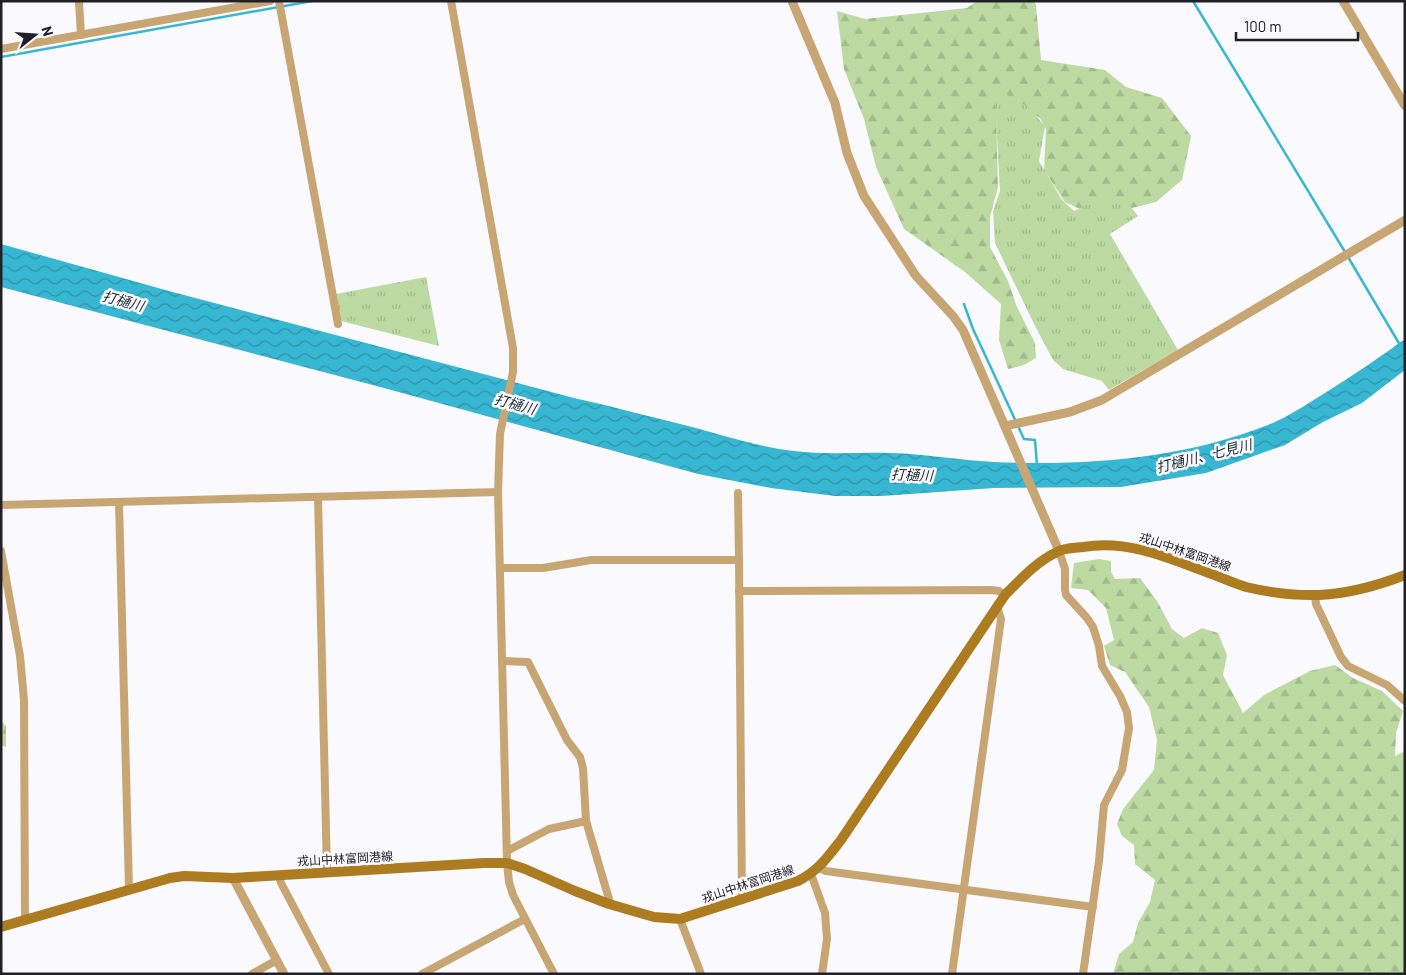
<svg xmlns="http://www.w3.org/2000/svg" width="1406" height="975" font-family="Barlow,'Noto Sans JP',sans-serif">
<defs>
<pattern id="forest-firs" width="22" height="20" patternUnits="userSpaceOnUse" patternTransform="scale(1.25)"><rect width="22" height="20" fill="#bcdaa2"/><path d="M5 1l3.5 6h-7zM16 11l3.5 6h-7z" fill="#a1bb8c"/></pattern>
<pattern id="park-tufts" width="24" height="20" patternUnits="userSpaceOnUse" patternTransform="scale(1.25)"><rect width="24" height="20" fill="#bcdaa2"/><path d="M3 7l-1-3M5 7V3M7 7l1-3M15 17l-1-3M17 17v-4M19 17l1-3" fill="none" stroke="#a1bb8c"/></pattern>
<pattern id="water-waves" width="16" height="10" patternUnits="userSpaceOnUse" patternTransform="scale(1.25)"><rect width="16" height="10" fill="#38b7d3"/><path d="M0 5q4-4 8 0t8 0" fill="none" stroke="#2f94ab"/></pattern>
</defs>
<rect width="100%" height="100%" fill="#faf9fd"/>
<!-- forest -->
<g fill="url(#forest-firs)">
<path d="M 977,1 L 1034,1 L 1036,5 L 1041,60 L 1105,70 L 1126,87 L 1162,98 L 1191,136 L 1182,180 L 1156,202 L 1132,208 L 1080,209 L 1065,202 L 1044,170 L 1046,129 L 1040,118 L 1010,102 L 996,109 L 998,187 L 990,217 L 990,247 L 1008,281 L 1017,307 L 1035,343 L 1036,358 L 1024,365 L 1008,369 L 999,340 L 1001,304 L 965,272 L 904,229 L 876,167 L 864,119 L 844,69 L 837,11 L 865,19 L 967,8 Z"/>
<path d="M 1099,559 L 1111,561 L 1111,572 L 1115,579 L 1140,578 L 1157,601 L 1172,629 L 1184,638 L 1202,628 L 1218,633 L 1227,655 L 1223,675 L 1243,713 L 1264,695 L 1310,671 L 1335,665 L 1353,678 L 1382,691 L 1403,711 L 1396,733 L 1395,756 L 1405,751 L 1405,974 L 1113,974 L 1119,954 L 1133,942 L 1138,923 L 1150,902 L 1155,880 L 1135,864 L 1134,845 L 1122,836 L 1117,824 L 1123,809 L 1154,770 L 1157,740 L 1149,707 L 1125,672 L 1110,665 L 1104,646 L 1114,640 L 1106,608 L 1088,590 L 1071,588 L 1074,563 Z"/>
<path d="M 1,721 L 6,726 L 6,747 L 1,745 Z"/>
</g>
<!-- park -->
<g fill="url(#park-tufts)">
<path d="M 1002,91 L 1028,107 L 1045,126 L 1039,161 L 1062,200 L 1074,211 L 1094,201 L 1126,201 L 1138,216 L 1110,234 L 1178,350 L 1109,390 L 1102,381 L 1063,369 L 1053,360 L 1036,328 L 995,243 L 993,211 L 1000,191 L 995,101 Z"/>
<path d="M 426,277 L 439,346 L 341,321 L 336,294 Z"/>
</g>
<!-- water -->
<path fill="url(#water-waves)" d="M 1,244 L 169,291 L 574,398 C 615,407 655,418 696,428 C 728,437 761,447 794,451 C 826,455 858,452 890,453 C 925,454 959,460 994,462 C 1086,466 1182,459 1268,425 C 1288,417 1307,404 1325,393 C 1352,376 1379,358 1405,339 L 1405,370 L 1362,403 L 1323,422 L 1285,445 L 1206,473 L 1121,487 L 994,488 L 882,496 L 835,496 L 771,488 L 698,474 L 384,388 L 1,287 Z"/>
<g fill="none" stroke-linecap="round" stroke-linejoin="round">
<!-- stream -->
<g stroke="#38b7d3" stroke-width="2.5">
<path d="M 1193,1 L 1345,252"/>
<path d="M 1,57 L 312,1"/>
<path d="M 1348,257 L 1400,345"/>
<path d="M 964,304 L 973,329 L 1024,439 L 1035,440 L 1037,465"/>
</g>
<!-- minor -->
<g stroke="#c7a673" stroke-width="8">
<path d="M 79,1 L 81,35"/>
<path d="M 279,1 L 338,324"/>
<path d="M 451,1 L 513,348 L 513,372 L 500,434 L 498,492 L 507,863 L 509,882 L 513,895 L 554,974"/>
<path d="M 1,49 L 270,1"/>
<path d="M 738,493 L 739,560"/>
<path d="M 318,497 L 327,872"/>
<path d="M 119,502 L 129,889"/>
<path d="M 1,505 L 498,492"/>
<path d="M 1,551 L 20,656 L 24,700 L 25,919"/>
<path d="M 1059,551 L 1065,569 L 1065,590 L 1066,595 L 1087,618 L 1093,627 L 1099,646 L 1102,666 L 1120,696 L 1127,712 L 1129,728 L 1122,770 L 1104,805 L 1099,861 L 1083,974"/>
<path d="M 500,568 L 543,568 L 591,560 L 739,560 L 742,900"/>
<path d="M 739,591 L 991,590 L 999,591 L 1005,595"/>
<path d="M 1315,596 L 1316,604 L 1341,657 L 1348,666 L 1387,685 L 1405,701"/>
<path d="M 503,661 L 528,662 L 567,740 L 580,757 L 583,768 L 586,821 L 609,899 L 609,904"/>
<path d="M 507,851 L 549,829 L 586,821"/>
<path d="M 819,868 L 826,871 L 1093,907"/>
<path d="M 811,874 L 825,913 L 827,939 L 822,974"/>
<path d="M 279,875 L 281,883 L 329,974"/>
<path d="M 680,919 L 701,974"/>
<path d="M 252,974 L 277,960"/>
<path d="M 422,974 L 525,919"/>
<path d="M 952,974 L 1001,619 L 997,607"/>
</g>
<!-- tertiary -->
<g stroke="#c7a673" stroke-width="9">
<path d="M 792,1 L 835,103 L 847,153 L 864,196 L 916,276 L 953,316 L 963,330 L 1059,551"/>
<path d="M 1343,1 L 1405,106"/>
<path d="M 1005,426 L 1070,412 L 1102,400 L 1405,220"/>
<path d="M 233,878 L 284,974"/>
</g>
<!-- secondary -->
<path stroke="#ad7b20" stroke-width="10" d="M 1,927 L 170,878 L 184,876 L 233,878 L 484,863 L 507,863 L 525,869 L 575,891 L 609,904 L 654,917 L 680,919 L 798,881 C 818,871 827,858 841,840 L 1005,595 C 1021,579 1036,562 1057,552 C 1064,548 1075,548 1083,547 C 1131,539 1173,560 1217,576 C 1227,580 1236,584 1246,587 C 1306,601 1348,597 1405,575"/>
</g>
<g text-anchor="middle" stroke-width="5" stroke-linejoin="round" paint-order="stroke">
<!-- street labels -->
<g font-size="12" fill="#222027" stroke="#faf9fd">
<text transform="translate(1185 552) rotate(19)" y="4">戎山中林富岡港線</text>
<text transform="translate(345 859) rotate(-3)" y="4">戎山中林富岡港線</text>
<text transform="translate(748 884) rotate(-18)" y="4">戎山中林富岡港線</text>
</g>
<!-- water labels -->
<g font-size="14" font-style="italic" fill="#192e34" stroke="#faf9fd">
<text transform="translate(123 301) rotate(15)" y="5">打樋川</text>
<text transform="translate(515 404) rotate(15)" y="5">打樋川</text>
<text transform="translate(1204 456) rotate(-14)" y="5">打樋川、七見川</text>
<text transform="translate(912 475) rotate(2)" y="5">打樋川</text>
</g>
</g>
<!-- border -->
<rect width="1406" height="975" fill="none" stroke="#222027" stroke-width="5"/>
<!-- north arrow -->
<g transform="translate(35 35) rotate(73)" stroke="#faf9fd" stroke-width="4" paint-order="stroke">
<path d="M0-4L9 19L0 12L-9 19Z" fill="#222027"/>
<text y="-8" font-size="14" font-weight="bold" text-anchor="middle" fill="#222027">N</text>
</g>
<!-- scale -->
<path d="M1236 32v8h122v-8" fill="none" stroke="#222027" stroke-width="2.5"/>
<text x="1244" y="32" font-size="15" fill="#222027" stroke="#faf9fd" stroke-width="4" paint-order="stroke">100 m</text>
</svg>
